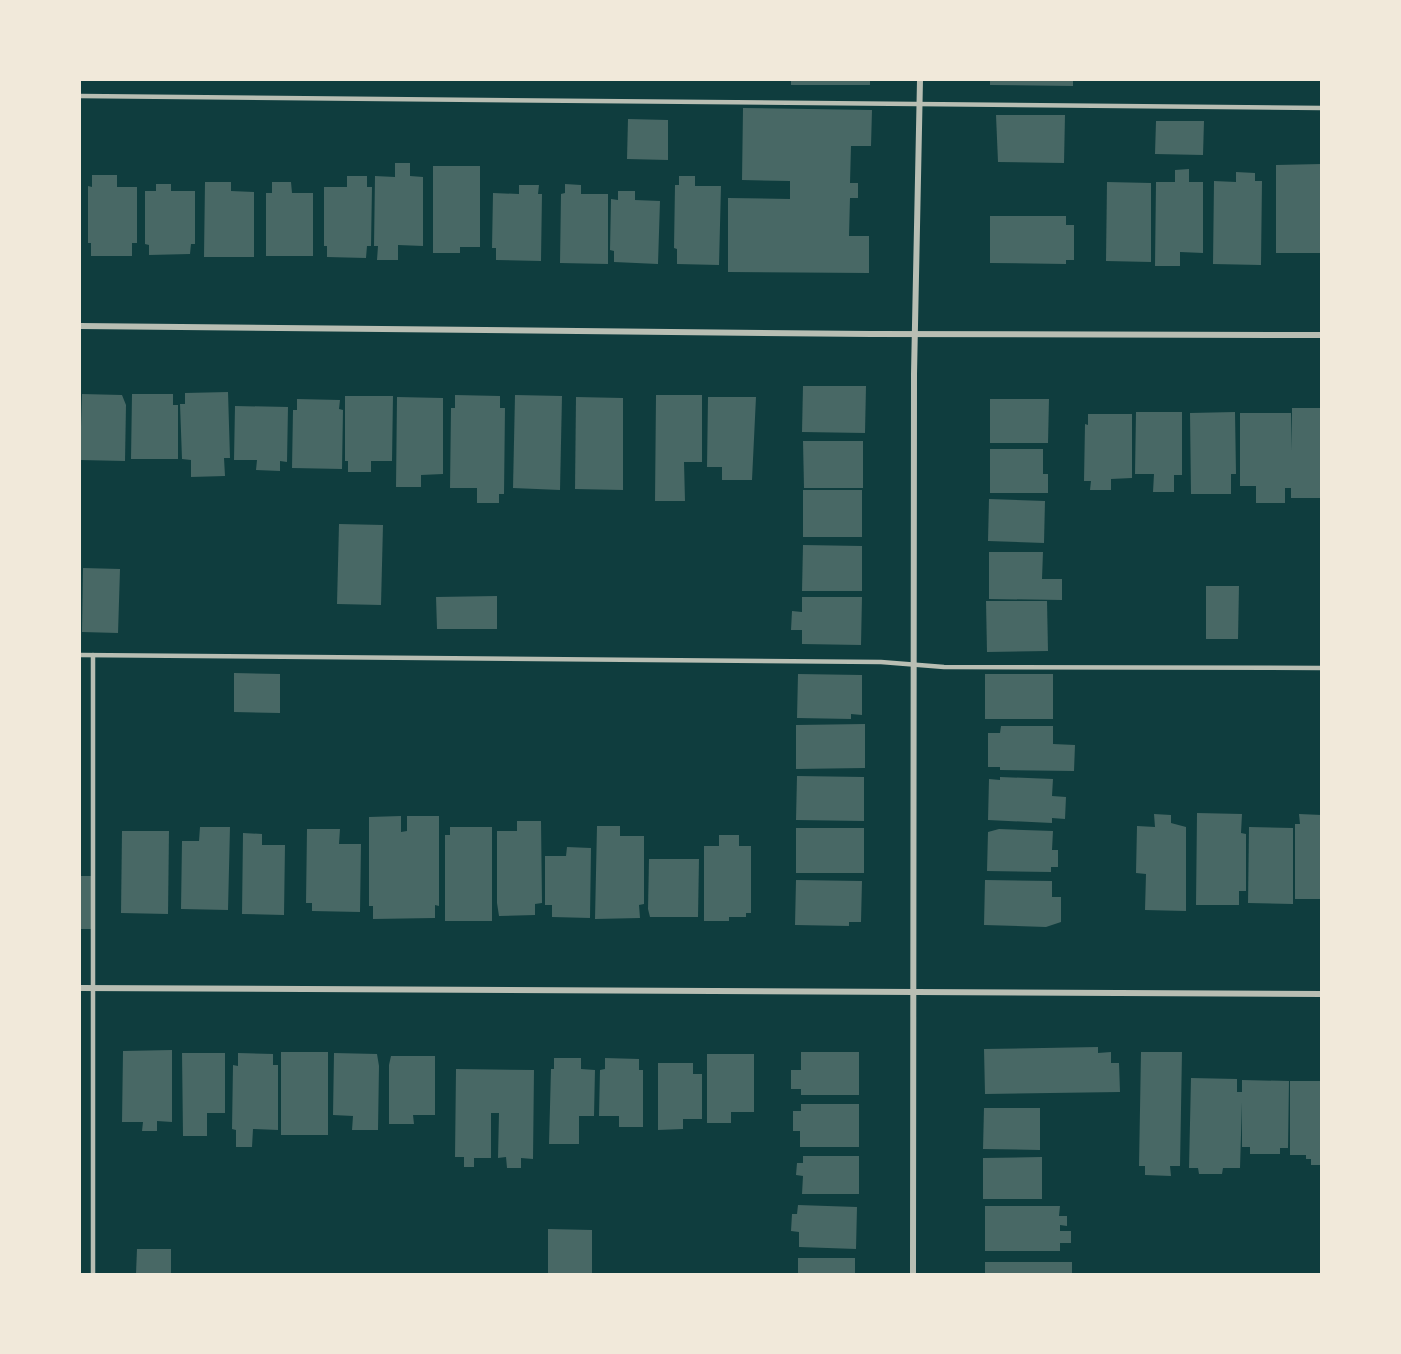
<svg xmlns="http://www.w3.org/2000/svg" width="1401" height="1354" font-family="Montserrat,sans-serif">
<rect width="100%" height="100%" fill="#0f3d3e"/>
<!-- building -->
<g fill="#486865">
<rect x="791" y="80" width="79" height="5"/>
<path d="M 990,80 L 1073,80 L 1073,86 L 990,85 Z"/>
<path d="M 743,108 L 872,110 L 871,146 L 851,146 L 850,183 L 858,183 L 858,198 L 850,198 L 849,236 L 869,236 L 869,273 L 728,272 L 728,198 L 790,199 L 790,181 L 742,180 Z"/>
<path d="M 996,115 L 1065,115 L 1064,163 L 998,162 Z"/>
<path d="M 628,119 L 668,120 L 668,160 L 627,159 Z"/>
<path d="M 1156,121 L 1204,121 L 1203,155 L 1155,154 Z"/>
<path d="M 395,163 L 410,163 L 410,176 L 423,177 L 423,246 L 398,245 L 398,260 L 377,260 L 378,246 L 374,246 L 375,176 L 395,177 Z"/>
<path d="M 1321,164 L 1322,253 L 1276,253 L 1276,165 Z"/>
<path d="M 433,166 L 480,166 L 480,247 L 460,247 L 460,253 L 433,253 Z"/>
<path d="M 1189,169 L 1189,182 L 1203,182 L 1203,253 L 1180,252 L 1180,266 L 1155,266 L 1156,182 L 1175,182 L 1175,170 Z"/>
<path d="M 1236,172 L 1255,173 L 1255,181 L 1262,181 L 1261,265 L 1213,264 L 1214,181 L 1236,182 Z"/>
<path d="M 92,175 L 117,175 L 117,187 L 137,187 L 137,243 L 132,243 L 132,256 L 91,256 L 91,243 L 88,243 L 88,186 L 92,187 Z"/>
<path d="M 347,176 L 367,176 L 367,187 L 372,187 L 371,246 L 367,246 L 366,258 L 327,257 L 327,246 L 324,246 L 324,187 L 347,187 Z"/>
<path d="M 679,176 L 695,176 L 695,186 L 721,186 L 719,265 L 677,264 L 677,249 L 674,248 L 675,185 L 679,185 Z"/>
<path d="M 205,182 L 231,182 L 231,191 L 254,192 L 254,257 L 204,257 Z"/>
<path d="M 272,182 L 291,182 L 292,193 L 313,193 L 313,256 L 266,256 L 266,193 L 272,193 Z"/>
<path d="M 1107,182 L 1151,183 L 1151,262 L 1106,261 Z"/>
<path d="M 156,184 L 171,184 L 171,191 L 195,191 L 195,244 L 191,244 L 190,254 L 149,255 L 149,245 L 145,244 L 145,191 L 156,191 Z"/>
<path d="M 565,184 L 581,185 L 581,194 L 608,194 L 608,264 L 560,263 L 561,194 L 565,193 Z"/>
<path d="M 519,185 L 539,185 L 538,194 L 542,194 L 541,261 L 496,260 L 496,248 L 492,248 L 493,193 L 519,194 Z"/>
<path d="M 618,191 L 635,191 L 635,200 L 660,201 L 658,264 L 614,262 L 614,251 L 610,250 L 611,199 L 618,200 Z"/>
<path d="M 990,216 L 1066,216 L 1066,225 L 1074,225 L 1074,260 L 1066,260 L 1066,264 L 990,263 Z"/>
<path d="M 803,386 L 866,386 L 865,433 L 802,432 Z"/>
<path d="M 228,392 L 230,458 L 224,458 L 225,476 L 191,477 L 191,460 L 182,459 L 180,404 L 185,404 L 185,393 Z"/>
<path d="M 82,394 L 122,395 L 126,405 L 125,461 L 80,460 Z"/>
<path d="M 132,394 L 173,394 L 173,405 L 178,405 L 178,459 L 131,459 Z"/>
<path d="M 455,395 L 500,396 L 500,408 L 505,408 L 504,494 L 499,494 L 499,503 L 477,503 L 477,488 L 450,488 L 451,408 L 455,408 Z"/>
<path d="M 515,395 L 562,396 L 560,490 L 513,488 Z"/>
<path d="M 656,395 L 702,395 L 702,462 L 684,462 L 685,501 L 655,501 Z"/>
<path d="M 345,396 L 393,396 L 392,461 L 371,461 L 371,472 L 348,472 L 348,461 L 345,461 Z"/>
<path d="M 397,397 L 443,398 L 443,474 L 421,475 L 421,487 L 396,487 Z"/>
<path d="M 576,397 L 623,398 L 623,490 L 575,489 Z"/>
<path d="M 708,397 L 756,397 L 752,480 L 722,480 L 722,467 L 707,467 Z"/>
<path d="M 297,399 L 340,400 L 339,409 L 343,410 L 342,469 L 292,468 L 293,410 L 297,410 Z"/>
<path d="M 990,399 L 1049,399 L 1048,443 L 990,443 Z"/>
<path d="M 235,406 L 288,407 L 287,462 L 280,461 L 280,471 L 256,470 L 257,460 L 234,460 Z"/>
<path d="M 1292,408 L 1322,408 L 1322,498 L 1291,498 L 1291,488 L 1285,488 L 1285,503 L 1256,503 L 1256,486 L 1240,486 L 1240,413 L 1291,413 L 1292,451 Z"/>
<path d="M 1136,412 L 1182,412 L 1182,475 L 1174,475 L 1174,492 L 1153,492 L 1154,474 L 1135,474 Z"/>
<path d="M 1235,412 L 1236,474 L 1231,474 L 1231,494 L 1191,494 L 1190,413 Z"/>
<path d="M 1088,414 L 1132,414 L 1132,478 L 1111,479 L 1111,490 L 1090,490 L 1091,481 L 1084,481 L 1085,424 L 1088,425 Z"/>
<path d="M 803,441 L 863,441 L 863,488 L 804,488 Z"/>
<path d="M 990,449 L 1043,449 L 1043,474 L 1048,474 L 1048,493 L 990,493 Z"/>
<rect x="803" y="490" width="59" height="47"/>
<path d="M 989,499 L 1045,501 L 1044,543 L 988,541 Z"/>
<path d="M 339,524 L 383,525 L 381,605 L 337,604 Z"/>
<path d="M 803,545 L 862,546 L 862,591 L 802,591 Z"/>
<path d="M 989,552 L 1043,552 L 1042,579 L 1062,579 L 1062,600 L 989,599 Z"/>
<path d="M 83,568 L 120,569 L 118,633 L 82,632 Z"/>
<path d="M 1206,586 L 1239,586 L 1238,639 L 1206,639 Z"/>
<path d="M 497,596 L 497,629 L 437,629 L 436,597 Z"/>
<path d="M 802,597 L 862,597 L 861,645 L 802,644 L 802,630 L 791,630 L 792,611 L 802,612 Z"/>
<path d="M 986,601 L 1047,601 L 1048,651 L 987,652 Z"/>
<path d="M 234,673 L 280,674 L 280,713 L 234,712 Z"/>
<path d="M 798,674 L 862,675 L 862,715 L 851,714 L 851,719 L 797,718 Z"/>
<rect x="985" y="674" width="68" height="45"/>
<path d="M 865,724 L 865,768 L 796,769 L 796,725 Z"/>
<path d="M 1001,726 L 1053,726 L 1053,744 L 1075,745 L 1074,771 L 1000,770 L 1000,767 L 988,767 L 988,733 L 1000,733 Z"/>
<path d="M 797,776 L 864,777 L 864,821 L 796,820 Z"/>
<path d="M 1000,777 L 1053,779 L 1052,796 L 1066,797 L 1065,819 L 1052,818 L 1052,823 L 988,820 L 989,779 L 1000,780 Z"/>
<path d="M 1197,813 L 1242,814 L 1241,833 L 1246,834 L 1246,891 L 1239,891 L 1239,905 L 1196,905 Z"/>
<path d="M 1154,814 L 1171,815 L 1171,823 L 1186,827 L 1186,911 L 1145,910 L 1146,874 L 1136,873 L 1137,826 L 1155,827 Z"/>
<path d="M 1299,814 L 1322,815 L 1322,899 L 1295,899 L 1295,824 L 1300,824 Z"/>
<path d="M 401,816 L 401,832 L 407,831 L 407,816 L 439,816 L 439,906 L 435,905 L 435,918 L 373,919 L 373,906 L 369,906 L 369,817 Z"/>
<path d="M 517,821 L 541,821 L 542,903 L 535,904 L 535,915 L 499,916 L 497,903 L 497,831 L 517,831 Z"/>
<path d="M 597,826 L 620,826 L 620,836 L 644,836 L 644,904 L 639,905 L 640,918 L 595,919 Z"/>
<path d="M 200,827 L 230,827 L 228,910 L 181,909 L 182,841 L 199,841 Z"/>
<path d="M 450,827 L 492,827 L 492,921 L 445,921 L 445,835 L 450,835 Z"/>
<path d="M 1249,827 L 1293,828 L 1293,904 L 1248,903 Z"/>
<rect x="796" y="828" width="68" height="45"/>
<path d="M 307,829 L 340,829 L 339,844 L 361,844 L 360,912 L 312,911 L 312,903 L 306,903 Z"/>
<path d="M 999,829 L 1053,831 L 1052,850 L 1058,850 L 1058,867 L 1051,867 L 1051,872 L 987,871 L 988,832 Z"/>
<path d="M 122,831 L 169,831 L 168,914 L 121,913 Z"/>
<path d="M 243,833 L 262,834 L 262,845 L 285,845 L 284,915 L 242,914 Z"/>
<path d="M 719,835 L 739,835 L 739,846 L 751,846 L 751,913 L 746,913 L 746,917 L 729,917 L 729,921 L 704,921 L 704,846 L 719,846 Z"/>
<path d="M 567,847 L 591,848 L 590,918 L 552,917 L 552,905 L 545,905 L 545,856 L 566,856 Z"/>
<path d="M 649,859 L 699,859 L 698,917 L 650,917 L 648,909 Z"/>
<rect x="80" y="876" width="12" height="53"/>
<path d="M 796,880 L 862,881 L 861,922 L 849,922 L 849,926 L 795,925 Z"/>
<path d="M 985,880 L 1052,881 L 1052,897 L 1061,897 L 1061,922 L 1046,927 L 984,925 Z"/>
<path d="M 1098,1047 L 1098,1053 L 1111,1052 L 1111,1063 L 1119,1063 L 1120,1092 L 985,1094 L 984,1049 Z"/>
<path d="M 172,1050 L 172,1122 L 157,1121 L 157,1131 L 142,1131 L 143,1122 L 122,1122 L 123,1051 Z"/>
<rect x="281" y="1052" width="47" height="83"/>
<path d="M 801,1052 L 859,1052 L 859,1095 L 801,1095 L 801,1089 L 791,1089 L 791,1070 L 801,1070 Z"/>
<path d="M 1141,1052 L 1182,1052 L 1180,1166 L 1170,1166 L 1171,1176 L 1145,1175 L 1145,1166 L 1139,1166 Z"/>
<path d="M 182,1053 L 225,1053 L 225,1113 L 207,1113 L 207,1136 L 183,1136 Z"/>
<path d="M 238,1053 L 273,1054 L 273,1065 L 278,1065 L 278,1130 L 253,1129 L 252,1147 L 236,1147 L 236,1130 L 232,1129 L 233,1065 L 238,1066 Z"/>
<path d="M 334,1053 L 377,1054 L 379,1066 L 378,1130 L 352,1130 L 353,1116 L 333,1115 Z"/>
<path d="M 707,1054 L 754,1054 L 754,1112 L 731,1112 L 731,1123 L 707,1123 Z"/>
<path d="M 391,1056 L 435,1056 L 435,1115 L 413,1115 L 414,1124 L 389,1124 L 389,1065 Z"/>
<path d="M 554,1058 L 581,1058 L 581,1069 L 595,1070 L 594,1116 L 579,1116 L 579,1144 L 549,1144 L 551,1069 L 554,1069 Z"/>
<path d="M 605,1058 L 639,1059 L 639,1070 L 643,1070 L 643,1127 L 619,1127 L 619,1116 L 599,1116 L 600,1070 L 605,1069 Z"/>
<path d="M 658,1063 L 693,1063 L 693,1074 L 702,1074 L 702,1119 L 683,1119 L 683,1129 L 658,1130 Z"/>
<path d="M 456,1069 L 534,1070 L 533,1159 L 521,1158 L 521,1168 L 507,1168 L 506,1157 L 498,1158 L 499,1113 L 491,1113 L 491,1158 L 474,1158 L 474,1167 L 464,1167 L 464,1157 L 455,1157 Z"/>
<path d="M 1191,1078 L 1237,1079 L 1237,1092 L 1242,1092 L 1242,1080 L 1289,1081 L 1288,1148 L 1280,1148 L 1280,1154 L 1250,1154 L 1250,1147 L 1242,1147 L 1242,1102 L 1240,1168 L 1223,1168 L 1222,1174 L 1199,1174 L 1198,1168 L 1189,1168 Z"/>
<path d="M 1290,1081 L 1322,1081 L 1322,1165 L 1311,1165 L 1311,1159 L 1306,1159 L 1306,1155 L 1290,1155 Z"/>
<path d="M 801,1104 L 859,1104 L 859,1147 L 800,1147 L 800,1131 L 793,1131 L 793,1111 L 801,1111 Z"/>
<path d="M 984,1108 L 1040,1108 L 1040,1150 L 983,1149 Z"/>
<path d="M 803,1156 L 859,1156 L 859,1194 L 802,1194 L 803,1176 L 796,1175 L 797,1163 L 803,1163 Z"/>
<path d="M 1042,1157 L 1042,1199 L 983,1199 L 983,1158 Z"/>
<path d="M 798,1205 L 857,1207 L 856,1249 L 799,1247 L 799,1232 L 791,1231 L 792,1214 L 797,1214 Z"/>
<path d="M 985,1206 L 1060,1206 L 1059,1216 L 1067,1216 L 1067,1226 L 1060,1225 L 1060,1231 L 1071,1231 L 1071,1243 L 1060,1243 L 1060,1251 L 985,1251 Z"/>
<path d="M 548,1229 L 592,1230 L 592,1274 L 548,1274 Z"/>
<path d="M 137,1249 L 171,1249 L 171,1274 L 136,1274 Z"/>
<rect x="798" y="1258" width="57" height="16"/>
<rect x="985" y="1262" width="87" height="12"/>
</g>
<g fill="none" stroke-linecap="round" stroke-linejoin="round">
<!-- service -->
<g stroke="#b8beb3" stroke-width="4.5">
<path d="M 80,96 L 1322,108"/>
<path d="M 80,655 L 881,662 L 944,667 L 1322,668"/>
<path d="M 93,1274 L 93,655"/>
</g>
<!-- minor -->
<g stroke="#b8beb3" stroke-width="6">
<path d="M 80,326 L 871,334 L 1322,335"/>
<path d="M 80,988 L 1322,994"/>
<path d="M 913,1274 L 914,374 L 920,80"/>
</g>
</g>
<!-- border -->
<rect width="1401" height="1354" fill="none" stroke="#f1e9da" stroke-width="162"/>
</svg>
